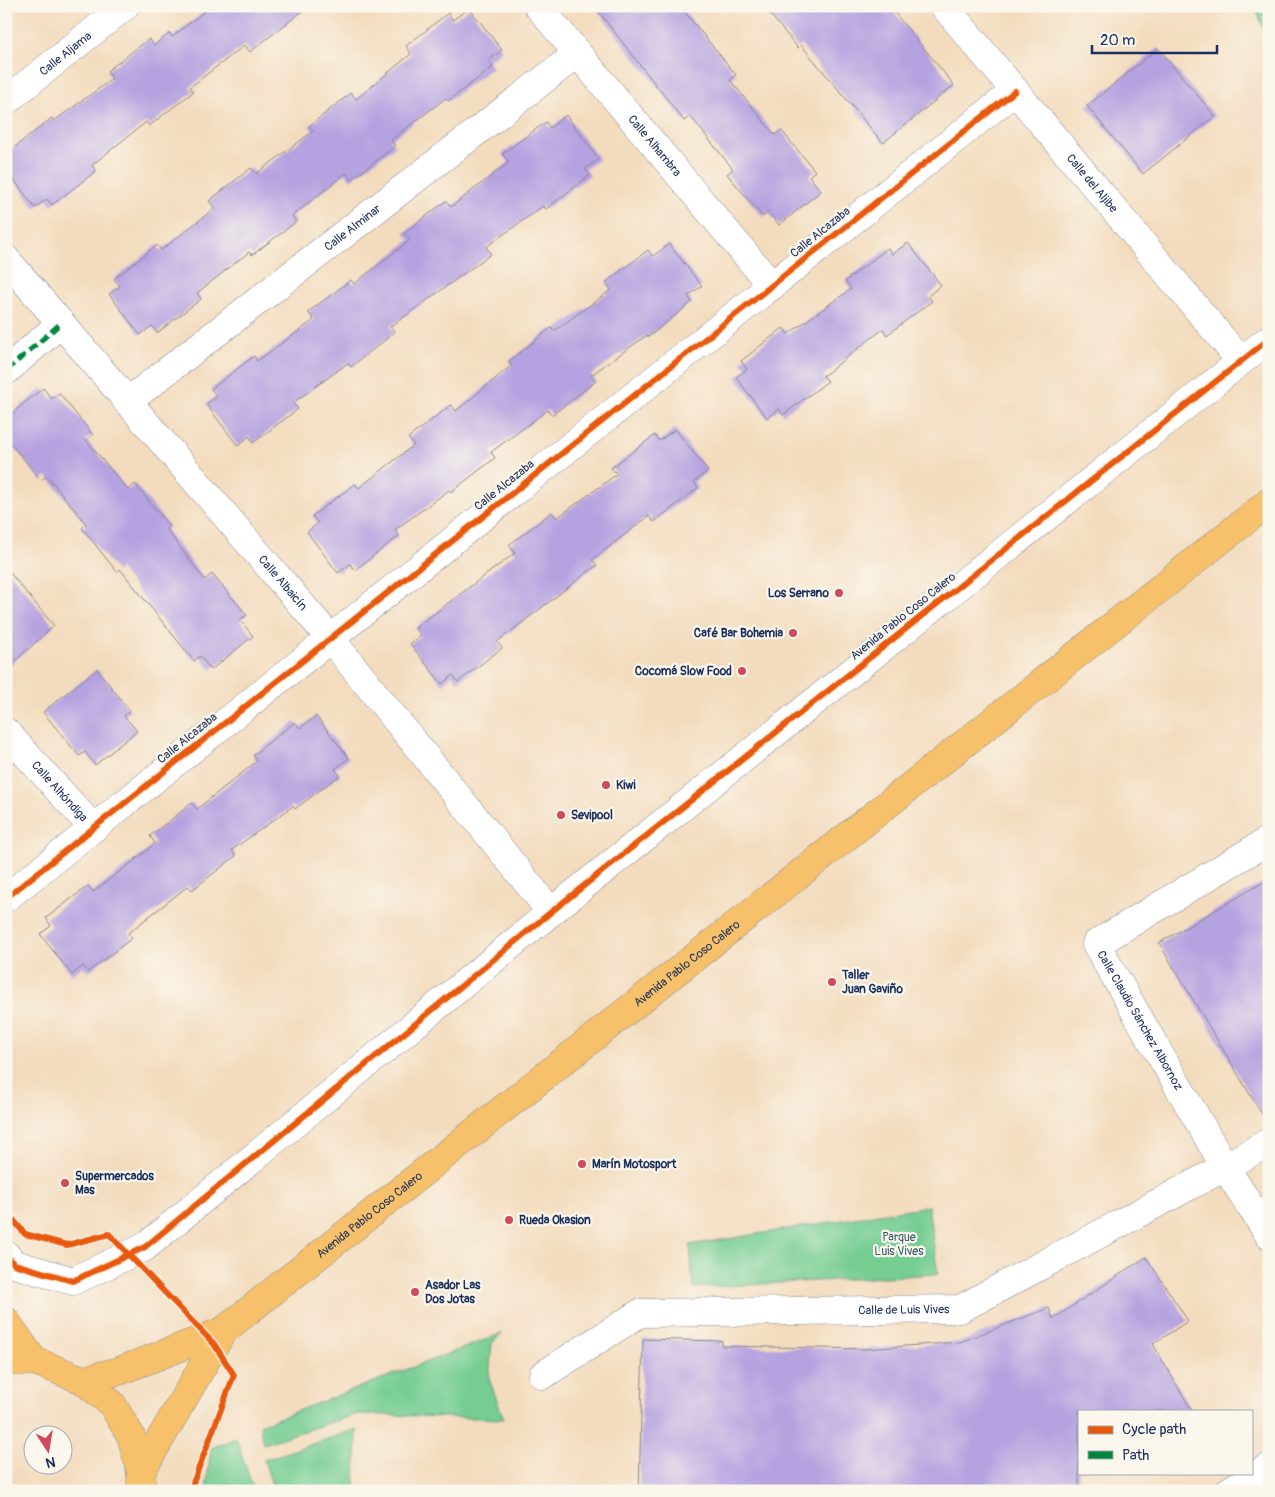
<svg xmlns="http://www.w3.org/2000/svg" width="1275" height="1497" font-family="Pangolin,sans-serif">
<rect width="100%" height="100%" fill="#fbf7ec"/>
<filter id="ink" filterUnits="userSpaceOnUse"><feTurbulence type="fractalNoise" baseFrequency=".02" numOctaves="2"/><feDisplacementMap in="SourceGraphic" scale="10" xChannelSelector="R" yChannelSelector="G"/><feConvolveMatrix kernelMatrix="1 2 1 2 8 2 1 2 1" color-interpolation-filters="sRGB"/></filter>
<filter id="wash" filterUnits="userSpaceOnUse"><feTurbulence type="fractalNoise" baseFrequency=".0096" numOctaves="4" result="noise"/><feDisplacementMap in="SourceGraphic" scale="20" xChannelSelector="R" yChannelSelector="G"/><feGaussianBlur stdDeviation="1.12" result="paint"/><feColorMatrix in="noise" values="0 0 0 0 0 0 0 0 0 0 0 0 0 0 0 0 0 1.4 0 .05"/><feComposite in="paint" operator="in"/></filter>
<g filter="url(#wash)">
<rect width="100%" height="100%" fill="#f3dcbe"/>
<!-- green -->
<g fill="#75cd92" stroke="#487e78">
<path d="M 1255,6 L 1269,6 L 1269,43 Z"/>
<path d="M 928,1206 L 938,1274 L 693,1288 L 690,1245 Z"/>
<path d="M 503,1333 L 492,1343 L 489,1379 L 504,1419 L 358,1414 L 263,1444 L 260,1425 Z"/>
<path d="M 357,1429 L 355,1491 L 274,1491 L 264,1460 Z"/>
<path d="M 236,1438 L 254,1491 L 206,1491 L 211,1448 Z"/>
</g>
<g id="blocks">
<!-- building -->
<g fill="#b5a2e0">
<path d="M 211,6 L 309,6 L 250,52 L 245,45 L 190,87 L 193,92 L 149,126 L 146,122 L 92,165 L 96,171 L 52,205 L 47,199 L 35,208 L 6,169 L 6,154 L 52,118 L 54,121 L 112,79 L 107,71 L 149,39 L 154,45 L 170,33 L 172,37 Z"/>
<path d="M 594,6 L 680,6 L 736,75 L 730,80 L 775,135 L 781,130 L 815,171 L 809,176 L 821,191 L 779,225 L 768,212 L 763,217 L 727,174 L 733,169 L 690,116 L 684,121 Z"/>
<path d="M 763,6 L 889,6 L 954,85 L 883,143 L 801,45 L 798,48 Z"/>
<path d="M 469,8 L 502,50 L 488,61 L 493,67 L 448,101 L 446,98 L 391,140 L 395,146 L 351,180 L 346,173 L 292,216 L 296,222 L 252,255 L 249,252 L 197,293 L 201,299 L 157,333 L 152,326 L 140,335 L 109,294 L 120,286 L 114,279 L 157,245 L 161,250 L 215,208 L 209,201 L 251,168 L 256,174 L 313,131 L 309,126 L 351,93 L 356,99 L 411,54 L 406,46 L 448,13 L 453,20 Z"/>
<path d="M 1158,48 L 1215,116 L 1143,174 L 1087,106 Z"/>
<path d="M 566,115 L 599,159 L 585,169 L 590,175 L 546,209 L 543,206 L 486,247 L 491,254 L 390,327 L 395,332 L 351,367 L 348,363 L 293,403 L 298,409 L 253,443 L 249,436 L 238,446 L 206,404 L 217,396 L 211,389 L 254,356 L 257,361 L 314,320 L 308,312 L 351,280 L 354,284 L 410,240 L 404,233 L 446,201 L 451,207 L 509,162 L 502,154 L 546,122 L 550,128 Z"/>
<path d="M 908,243 L 941,285 L 928,296 L 932,301 L 887,335 L 883,329 L 823,376 L 828,381 L 783,415 L 779,409 L 767,418 L 736,377 L 747,369 L 741,361 L 783,328 L 788,334 L 851,289 L 845,281 L 888,248 L 892,254 Z"/>
<path d="M 669,244 L 702,286 L 688,296 L 692,302 L 648,337 L 647,335 L 591,375 L 596,381 L 552,415 L 548,410 L 491,452 L 495,458 L 451,492 L 449,490 L 395,530 L 399,536 L 355,570 L 350,564 L 338,573 L 307,532 L 318,523 L 312,516 L 355,484 L 359,488 L 414,445 L 408,438 L 451,405 L 456,411 L 512,365 L 509,361 L 551,328 L 554,331 L 611,290 L 606,282 L 648,250 L 653,256 Z"/>
<path d="M 43,388 L 52,399 L 59,393 L 93,435 L 86,440 L 128,490 L 135,484 L 169,526 L 166,529 L 205,580 L 212,574 L 247,615 L 240,620 L 253,636 L 211,670 L 200,656 L 194,661 L 120,569 L 117,572 L 82,528 L 86,524 L 47,476 L 41,480 L 6,438 L 6,418 Z"/>
<path d="M 675,429 L 708,471 L 694,482 L 698,488 L 654,522 L 649,516 L 592,560 L 597,565 L 497,642 L 502,648 L 458,682 L 453,675 L 442,684 L 410,644 L 421,635 L 415,628 L 515,553 L 509,545 L 552,512 L 557,518 L 617,474 L 611,468 L 655,435 L 659,441 Z"/>
<path d="M 6,568 L 54,626 L 6,669 Z"/>
<path d="M 97,669 L 130,711 L 124,716 L 137,731 L 95,765 L 85,752 L 79,756 L 43,712 Z"/>
<path d="M 316,716 L 349,758 L 335,769 L 340,775 L 295,809 L 293,806 L 232,850 L 236,856 L 192,890 L 188,886 L 128,933 L 132,938 L 88,972 L 83,966 L 72,975 L 40,934 L 51,926 L 46,918 L 88,886 L 93,892 L 145,852 L 155,843 L 150,836 L 192,803 L 197,809 L 257,761 L 253,755 L 295,722 L 300,728 Z"/>
<path d="M 1269,879 L 1269,1126 L 1159,943 Z"/>
<path d="M 1146,1257 L 1188,1321 L 1153,1344 L 1192,1411 L 1079,1411 L 1079,1491 L 639,1491 L 643,1339 L 722,1341 L 722,1346 L 865,1349 L 960,1342 L 1049,1308 L 1053,1319 Z"/>
</g>
</g>
</g>
<g filter="url(#ink)">
<use href="#blocks" fill-opacity="0" stroke="#87868e" stroke-width="1"/>
<g fill="none" stroke-linecap="round" stroke-linejoin="round">
<defs>
<g id="minor">
<path id="s1" d="M 538,6 L 772,286"/>
<path id="s2" d="M 944,6 L 1240,360"/>
<path id="s3" d="M 6,101 L 125,6"/>
<path id="s4" d="M 6,259 L 330,638 L 551,912"/>
<path d="M 6,371 L 61,323"/>
<path id="s5" d="M 127,402 L 577,54"/>
<path id="s6" d="M 6,732 L 93,828"/>
<path id="s7" d="M 1269,840 L 1096,944 L 1225,1167 L 1269,1235"/>
<path d="M 6,898 L 1015,91"/>
<path d="M 6,1255 L 14,1264 L 73,1281 L 145,1247 L 551,912 L 1269,339"/>
<path id="s8" d="M 543,1375 L 640,1313 L 960,1309 L 1225,1167 L 1269,1142"/>
<path d="M 1229,1491 L 1269,1467"/>
</g>
<g id="major">
<path d="M 6,1321 L 34,1361"/>
<path d="M 6,1361 L 34,1361 L 83,1380 L 112,1404 L 131,1436 L 141,1472 L 141,1483"/>
<path d="M 83,1380 L 119,1371 L 223,1331"/>
<path id="s9" d="M 141,1472 L 223,1331 L 1269,502"/>
</g>
</defs>
<!-- minor casing -->
<use href="#minor" stroke="#87868e" stroke-width="29"/>
<!-- major casing -->
<use href="#major" stroke="#87868e" stroke-width="29"/>
<!-- minor -->
<use href="#minor" stroke="#fff" stroke-width="28"/>
<!-- major -->
<use href="#major" stroke="#f6c16b" stroke-width="28"/>
<!-- quiet -->
<path stroke="#00873e" stroke-width="5" stroke-dasharray="10 5" stroke-linecap="butt" d="M 6,371 L 61,323"/>
<defs>
<g id="cycleway">
<path d="M 6,898 L 1015,91"/>
<path d="M 6,1211 L 25,1234 L 67,1245 L 109,1234 L 214,1344 L 234,1375 L 190,1491"/>
<path d="M 6,1255 L 14,1264 L 73,1281 L 145,1247 L 551,912 L 1269,339"/>
</g>
</defs>
<!-- cycleway casing -->
<use href="#cycleway" stroke="#fbf7ec" stroke-width="9"/>
<!-- cycleway -->
<use href="#cycleway" stroke="#e8590c" stroke-width="6"/>
</g>
</g>
<!-- markers -->
<g fill="#d1495b" stroke="#fbf7ec" stroke-width="2">
<circle cx="839" cy="593" r="5"/>
<circle cx="793" cy="633" r="5"/>
<circle cx="742" cy="671" r="5"/>
<circle cx="606" cy="785" r="5"/>
<circle cx="561" cy="815" r="5"/>
<circle cx="832" cy="982" r="5"/>
<circle cx="582" cy="1164" r="5"/>
<circle cx="65" cy="1183" r="5"/>
<circle cx="509" cy="1220" r="5"/>
<circle cx="415" cy="1292" r="5"/>
</g>
<g text-anchor="middle" stroke-width="4.5" stroke-linejoin="round" paint-order="stroke">
<!-- street labels -->
<g font-size="12" fill="#1b2f5e" stroke="#fbf7ec">
<text dy="4" stroke="none"><textPath href="#s3" startOffset="76">Calle Aljama</textPath></text>
<text dy="4" stroke="none"><textPath href="#s1" startOffset="182">Calle Alhambra</textPath></text>
<text dy="4" stroke="none"><textPath href="#s2" startOffset="231">Calle del Aljibe</textPath></text>
<text dy="4" stroke="none"><textPath href="#s5" startOffset="285">Calle Alminar</textPath></text>
<text transform="translate(820 232) rotate(-39)" y="4">Calle Alcazaba</text>
<text transform="translate(504 485) rotate(-39)" y="4">Calle Alcazaba</text>
<text dy="4" stroke="none"><textPath href="#s4" startOffset="426">Calle Albaicín</textPath></text>
<text transform="translate(903 616) rotate(-39)" y="4">Avenida Pablo Coso Calero</text>
<text transform="translate(187 738) rotate(-39)" y="4">Calle Alcazaba</text>
<text dy="4" stroke="none"><textPath href="#s6" startOffset="80">Calle Alhóndiga</textPath></text>
<text dy="4" stroke="none"><textPath href="#s9" startOffset="755">Avenida Pablo Coso Calero</textPath></text>
<text dy="4" stroke="none"><textPath href="#s7" startOffset="290">Calle Claudio Sánchez Albornoz</textPath></text>
<text dy="4" stroke="none"><textPath href="#s9" startOffset="350">Avenida Pablo Coso Calero</textPath></text>
<text dy="4" stroke="none"><textPath href="#s8" startOffset="379">Calle de Luis Vives</textPath></text>
</g>
<!-- poi labels -->
<g font-size="12" font-weight="bold" fill="#1b2f5e" stroke="#fbf7ec" text-anchor="start">
<text x="829" y="597" text-anchor="end">Los Serrano</text>
<text x="783" y="637" text-anchor="end">Café Bar Bohemia</text>
<text x="732" y="675" text-anchor="end">Cocomá Slow Food</text>
<text x="616" y="789">Kiwi</text>
<text x="571" y="819">Sevipool</text>
<text x="842" y="979">Taller<tspan x="842" dy="14">Juan Gaviño</tspan></text>
<text x="592" y="1168">Marín Motosport</text>
<text x="75" y="1180">Supermercados<tspan x="75" dy="14">Mas</tspan></text>
<text x="519" y="1224">Rueda Okasion</text>
<text x="425" y="1289">Asador Las<tspan x="425" dy="14">Dos Jotas</tspan></text>
</g>
<!-- park labels -->
<g font-size="12" fill="#365e6e" stroke="#fbf7ec">
<text x="899" y="1241">Parque<tspan x="899" dy="14">Luis Vives</tspan></text>
</g>
</g>
<!-- margin -->
<rect width="1275" height="1497" fill="none" stroke="#fbf7ec" stroke-width="25"/>
<!-- legend -->
<rect x="1078" y="1410" width="175" height="65" fill="#fbf7ec" stroke="#a1a7b3"/>
<rect x="1088" y="1426" width="25" height="8" fill="#e8590c" stroke="#a1a7b3"/>
<text x="1122" y="1434" font-size="15" fill="#1b2f5e">Cycle path</text>
<rect x="1088" y="1451" width="25" height="8" fill="#00873e" stroke="#a1a7b3"/>
<text x="1122" y="1460" font-size="15" fill="#1b2f5e">Path</text>
<!-- north arrow -->
<g transform="translate(48 1450) rotate(168)"><circle r="24" fill="#fbf7ec" stroke="#a1a7b3"/>
<path d="M0-4L9 19L0 12L-9 19Z" fill="#d1495b"/>
<text y="-8" font-size="14" font-weight="bold" text-anchor="middle" fill="#1b2f5e">N</text>
</g>
<!-- scale -->
<path d="M1092 45v8h125v-8" fill="none" stroke="#1b2f5e" stroke-width="2.5"/>
<text x="1100" y="45" font-size="15" fill="#1b2f5e" stroke="#fbf7ec" stroke-width="4" paint-order="stroke">20 m</text>
</svg>
